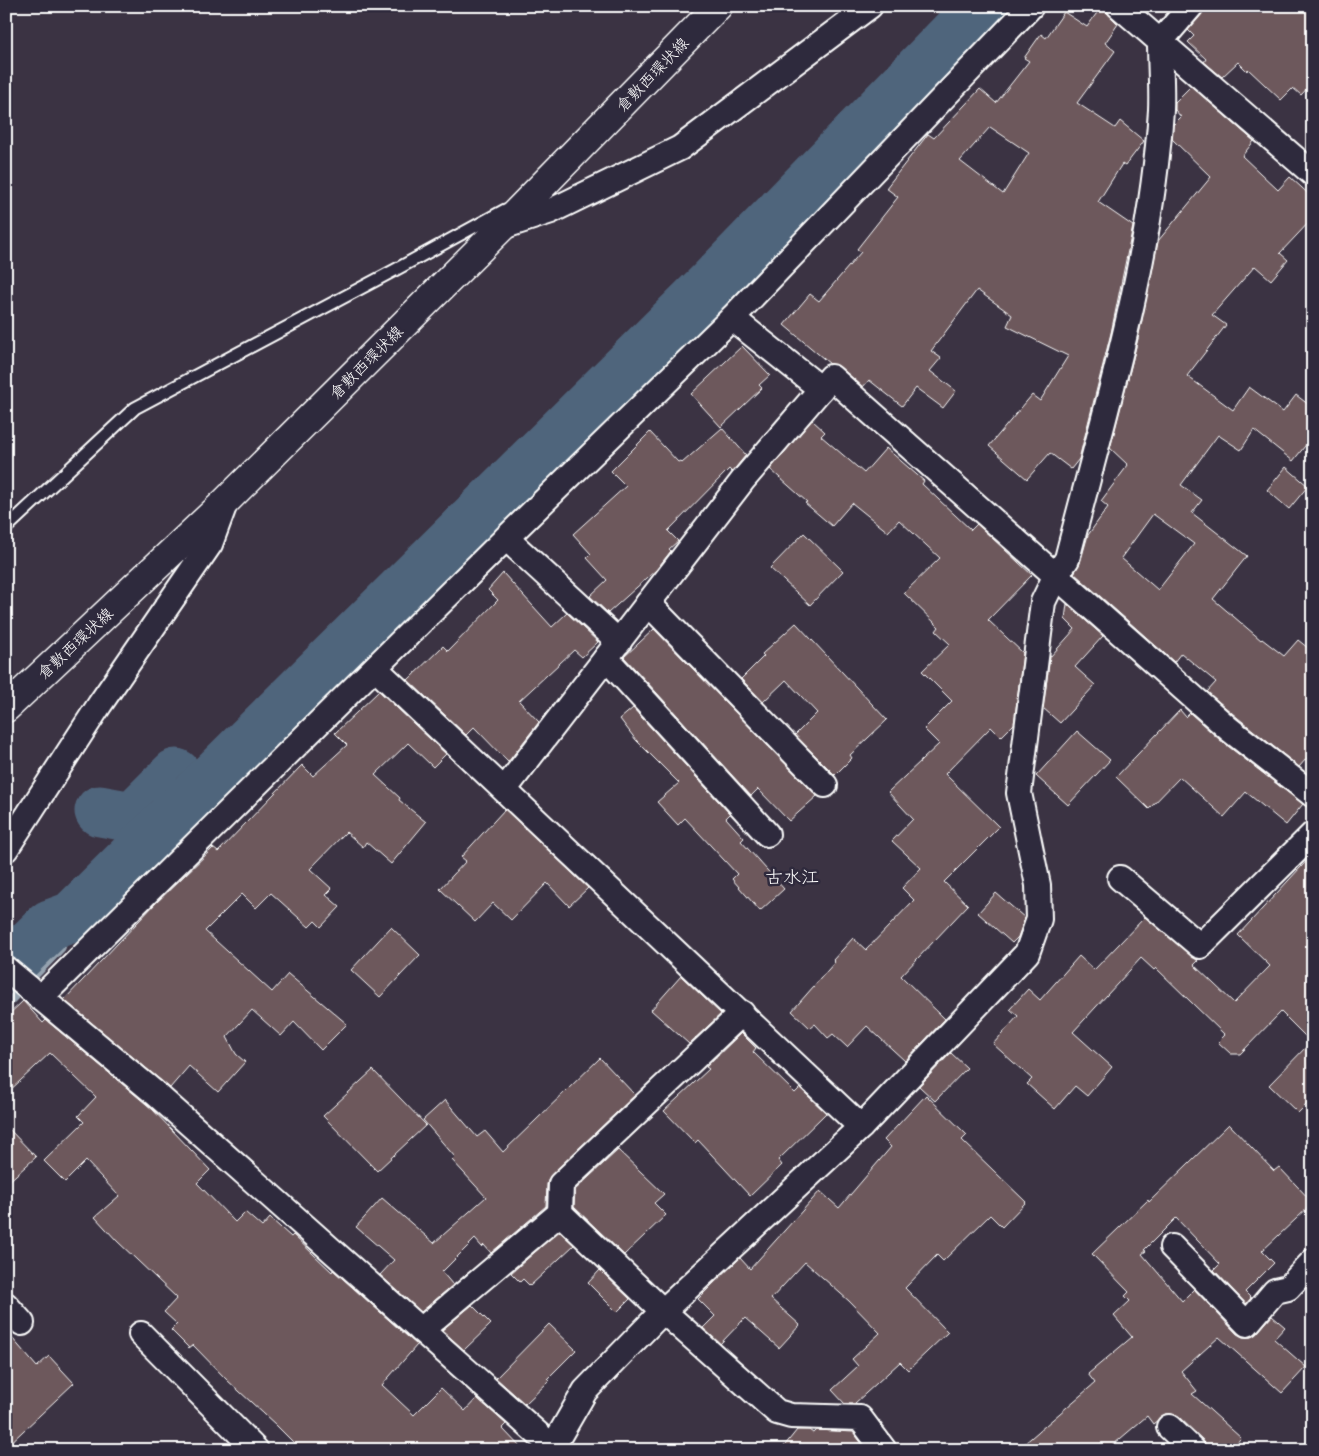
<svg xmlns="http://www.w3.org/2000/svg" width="1319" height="1456" font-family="'Gochi Hand','Klee One',sans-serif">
<rect width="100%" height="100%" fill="#3b3343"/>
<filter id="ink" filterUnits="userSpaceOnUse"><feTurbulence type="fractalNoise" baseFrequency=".02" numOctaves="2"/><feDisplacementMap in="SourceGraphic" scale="10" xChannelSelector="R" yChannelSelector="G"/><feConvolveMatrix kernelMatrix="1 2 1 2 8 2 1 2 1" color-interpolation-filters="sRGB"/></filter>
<g filter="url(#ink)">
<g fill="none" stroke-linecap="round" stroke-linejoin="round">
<!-- stream -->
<path stroke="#96a3b0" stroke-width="9" d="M 6,1005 L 61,948 L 72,917"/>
<!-- river -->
<g stroke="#50657b" stroke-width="51">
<path d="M 100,811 L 133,817 L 176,774"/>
<path d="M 6,968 L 50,925 L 72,917 L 710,285 L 981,6"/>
</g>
</g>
<!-- building -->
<g fill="#6d585b" stroke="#fff" fill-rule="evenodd">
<path d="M 1204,6 L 1313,6 L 1313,82 L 1301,95 L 1293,88 L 1281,100 L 1248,69 L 1247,71 L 1238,62 L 1222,77 L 1204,62 L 1206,59 L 1188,42 L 1194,36 L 1188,30 L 1201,15 Z"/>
<path d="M 1101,7 L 1118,24 L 1105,43 L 1115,51 L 1077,103 L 1115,128 L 1120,121 L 1144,141 L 1125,166 L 1122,164 L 1098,202 L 1133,226 L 1111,333 L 1079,459 L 1071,469 L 1050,453 L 1027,479 L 989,446 L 1032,395 L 1040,401 L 1068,356 L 1007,326 L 1012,315 L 977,290 L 931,351 L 941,358 L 930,371 L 956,391 L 943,408 L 916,388 L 902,406 L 869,380 L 863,387 L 840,367 L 830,364 L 784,325 L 810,294 L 819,301 L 861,252 L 857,249 L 898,197 L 886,188 L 928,134 L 934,138 L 980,89 L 996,103 L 1029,61 L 1024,58 L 1041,34 L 1046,38 L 1064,12 L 1087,27 ZM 990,127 L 1029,153 L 1003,194 L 960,161 Z"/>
<path d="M 1191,86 L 1254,141 L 1242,156 L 1278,190 L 1290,177 L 1313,198 L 1313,218 L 1280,253 L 1288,260 L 1271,280 L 1255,266 L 1212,315 L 1226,325 L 1187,376 L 1233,410 L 1249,387 L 1283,412 L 1296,395 L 1313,408 L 1313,436 L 1293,461 L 1254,430 L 1241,450 L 1218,435 L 1181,485 L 1202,500 L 1192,513 L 1247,556 L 1213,599 L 1261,640 L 1262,639 L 1284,656 L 1298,640 L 1313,652 L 1313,751 L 1299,767 L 1238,718 L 1207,692 L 1216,682 L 1181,653 L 1174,662 L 1074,573 L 1080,563 L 1088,535 L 1108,507 L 1101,501 L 1128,465 L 1110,448 L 1138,339 L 1158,241 L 1211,177 L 1172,139 L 1173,125 L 1181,117 L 1175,110 L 1175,102 ZM 1153,514 L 1194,544 L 1158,590 L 1121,558 Z"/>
<path d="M 742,346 L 770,375 L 759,385 L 762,388 L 721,427 L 691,394 Z"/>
<path d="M 812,420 L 825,432 L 821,436 L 864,473 L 886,448 L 924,481 L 922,484 L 971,530 L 977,524 L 1032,575 L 988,620 L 1023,653 L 1014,724 L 1001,737 L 991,727 L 945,774 L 999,827 L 944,882 L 968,905 L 901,976 L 945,1019 L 905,1061 L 867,1026 L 847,1047 L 833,1034 L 828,1038 L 815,1024 L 810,1028 L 792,1011 L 835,962 L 833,960 L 853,938 L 866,950 L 914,900 L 902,888 L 921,868 L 892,841 L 913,819 L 888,792 L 939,744 L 924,729 L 952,701 L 922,671 L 950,644 L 936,631 L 939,627 L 904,593 L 940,558 L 899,520 L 888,532 L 852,503 L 832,526 L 805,503 L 807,502 L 770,469 Z"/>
<path d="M 722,428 L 746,455 L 732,472 L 729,469 L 668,531 L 678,541 L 669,549 L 671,551 L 656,570 L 608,613 L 590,596 L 607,580 L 587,558 L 591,554 L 573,534 L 626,486 L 611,471 L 650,432 L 678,462 L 680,461 L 682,463 Z"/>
<path d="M 1286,467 L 1308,486 L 1289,509 L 1267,490 Z"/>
<path d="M 804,533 L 843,571 L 810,605 L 770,568 Z"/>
<path d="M 503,573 L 552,627 L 567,613 L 598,642 L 582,657 L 574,650 L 519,701 L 539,722 L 508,762 L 474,727 L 466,735 L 408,680 L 443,646 L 448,651 L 498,600 L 488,590 Z"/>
<path d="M 1067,604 L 1103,636 L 1075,667 L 1095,685 L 1060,723 L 1043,708 L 1050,657 L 1075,629 L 1065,619 Z"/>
<path d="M 796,623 L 887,720 L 850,755 L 852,758 L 835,775 L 795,735 L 817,713 L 786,680 L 763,702 L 741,679 L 764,656 L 762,654 Z"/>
<path d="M 654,629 L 817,796 L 789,821 L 758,789 L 751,796 L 624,657 Z"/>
<path d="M 379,691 L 446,754 L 433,767 L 408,743 L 375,775 L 400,798 L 399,800 L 426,822 L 391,864 L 366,842 L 363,847 L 346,832 L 310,869 L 332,889 L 326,895 L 340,907 L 321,927 L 315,921 L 309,927 L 271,893 L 256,908 L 242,894 L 205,931 L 272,992 L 288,974 L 347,1024 L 321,1050 L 294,1022 L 281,1036 L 252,1010 L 227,1037 L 236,1054 L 245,1062 L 218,1092 L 189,1066 L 170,1088 L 64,1000 L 155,904 L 213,848 L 218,852 L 302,765 L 313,776 L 347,745 L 335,733 Z"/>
<path d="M 633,708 L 730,814 L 726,818 L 744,838 L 741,841 L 784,889 L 760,911 L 732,879 L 737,874 L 685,818 L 678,825 L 657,802 L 679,783 L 636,740 L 620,719 Z"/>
<path d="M 1180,710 L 1186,717 L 1190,713 L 1220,740 L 1303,804 L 1286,825 L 1246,792 L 1224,817 L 1180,777 L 1149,809 L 1116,777 Z"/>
<path d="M 1077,731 L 1110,760 L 1068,805 L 1036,776 Z"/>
<path d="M 505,809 L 588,888 L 569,906 L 547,883 L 511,920 L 493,903 L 475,922 L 440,889 L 466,861 L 461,857 Z"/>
<path d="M 1313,854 L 1313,1098 L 1298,1113 L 1269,1085 L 1311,1042 L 1281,1012 L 1240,1054 L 1231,1054 L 1218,1042 L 1225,1035 L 1156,968 L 1154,970 L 1141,958 L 1073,1032 L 1112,1067 L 1087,1096 L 1075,1086 L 1055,1109 L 1027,1084 L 1032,1079 L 993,1044 L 1018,1016 L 1010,1009 L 1028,989 L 1040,1000 L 1079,956 L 1094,970 L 1145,917 L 1198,961 L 1194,965 L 1234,1003 L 1270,966 L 1238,935 Z"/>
<path d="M 996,893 L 1025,918 L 1018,937 L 1012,943 L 978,913 Z"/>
<path d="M 391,927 L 420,955 L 380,997 L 351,970 Z"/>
<path d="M 681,976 L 721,1014 L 689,1044 L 651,1010 Z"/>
<path d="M 23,1001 L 43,1023 L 46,1020 L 152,1109 L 210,1170 L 197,1183 L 235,1222 L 245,1212 L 262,1227 L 270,1218 L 291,1237 L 293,1235 L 332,1272 L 333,1270 L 417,1345 L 382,1385 L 414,1415 L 441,1388 L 465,1411 L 477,1398 L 506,1424 L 502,1428 L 523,1450 L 301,1450 L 276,1425 L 227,1380 L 193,1345 L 189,1348 L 171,1330 L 177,1324 L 164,1312 L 177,1298 L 117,1241 L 95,1217 L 119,1196 L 86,1161 L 65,1182 L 44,1161 L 84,1122 L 78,1116 L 96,1097 L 50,1053 L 6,1094 L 6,1017 Z"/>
<path d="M 741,1033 L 756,1048 L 753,1052 L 795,1093 L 800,1088 L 826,1113 L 778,1160 L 782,1165 L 750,1196 L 698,1140 L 695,1143 L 664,1111 L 709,1069 L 706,1067 Z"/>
<path d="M 951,1053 L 967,1068 L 935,1101 L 919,1086 Z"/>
<path d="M 600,1058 L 635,1095 L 552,1174 L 547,1184 L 546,1206 L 491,1253 L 484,1245 L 482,1247 L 475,1239 L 442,1272 L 453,1285 L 421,1312 L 380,1275 L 394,1260 L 356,1227 L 382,1198 L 434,1243 L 486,1197 L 452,1160 L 455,1157 L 423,1120 L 445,1100 L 477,1137 L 485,1131 L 503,1152 Z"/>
<path d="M 373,1070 L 426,1125 L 377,1171 L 323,1116 Z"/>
<path d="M 926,1095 L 967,1135 L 962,1140 L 1026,1202 L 1002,1227 L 990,1215 L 943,1261 L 937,1255 L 905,1288 L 948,1332 L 908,1370 L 900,1362 L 854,1404 L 845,1404 L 832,1390 L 858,1366 L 852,1359 L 880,1333 L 849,1301 L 805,1262 L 771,1299 L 800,1325 L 779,1348 L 745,1318 L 720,1344 L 703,1328 L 715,1316 L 698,1299 L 713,1284 L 740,1258 L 750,1269 L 820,1191 L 839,1208 L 891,1147 L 884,1140 Z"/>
<path d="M 1229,1124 L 1274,1171 L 1279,1167 L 1313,1203 L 1262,1251 L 1274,1263 L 1245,1292 L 1251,1298 L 1246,1304 L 1214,1270 L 1220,1264 L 1176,1218 L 1144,1250 L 1146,1251 L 1142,1254 L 1182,1301 L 1194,1289 L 1237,1334 L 1243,1337 L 1251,1337 L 1257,1333 L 1272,1316 L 1285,1327 L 1274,1339 L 1306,1367 L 1282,1393 L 1219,1337 L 1181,1371 L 1197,1391 L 1192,1394 L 1241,1438 L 1230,1450 L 1206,1450 L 1203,1440 L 1179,1417 L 1172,1414 L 1165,1414 L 1153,1424 L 1147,1416 L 1107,1450 L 1017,1450 L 1095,1383 L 1088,1374 L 1132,1337 L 1114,1316 L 1130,1301 L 1125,1296 L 1129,1292 L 1092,1254 L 1148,1200 L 1149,1202 Z"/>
<path d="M 6,1126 L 36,1157 L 6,1184 Z"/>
<path d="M 618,1150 L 664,1194 L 654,1203 L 666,1215 L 624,1255 L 574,1207 L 575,1190 Z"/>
<path d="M 559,1231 L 574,1245 L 530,1286 L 523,1279 L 520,1282 L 511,1273 Z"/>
<path d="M 600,1270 L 630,1299 L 617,1312 L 588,1283 Z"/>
<path d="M 472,1305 L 491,1324 L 464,1350 L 442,1330 Z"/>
<path d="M 549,1324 L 576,1350 L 547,1379 L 549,1381 L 525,1404 L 496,1378 Z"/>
<path d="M 6,1331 L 37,1367 L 49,1356 L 74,1383 L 6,1447 Z"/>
<path d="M 797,1430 L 809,1430 L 813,1433 L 816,1430 L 853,1432 L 867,1450 L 781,1450 Z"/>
</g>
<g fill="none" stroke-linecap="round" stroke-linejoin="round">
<defs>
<path id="service" d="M 6,528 L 135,408 L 395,270 L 505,210"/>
<g id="minor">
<path d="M 1119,6 L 1313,174"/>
<path d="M 502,227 L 551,211 L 680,148 L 870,6"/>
<path d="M 732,318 L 821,389 L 831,377 L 1229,729 L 1313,795"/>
<path d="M 506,538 L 619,642"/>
<path d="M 648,603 L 825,785"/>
<path d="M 606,658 L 767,834"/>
<path d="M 375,668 L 861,1127"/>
<path d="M 505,789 L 743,480 L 821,389"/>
<path d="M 6,849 L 100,704 L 210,544 L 226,501"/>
<path d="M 1120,878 L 1200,946 L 1313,834"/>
<path d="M 6,969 L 156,1094 L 556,1450"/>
<path d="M 40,998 L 506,538 L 732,318 L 1031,6"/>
<path d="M 560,1213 L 561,1184 L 742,1013"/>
<path d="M 1172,1247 L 1247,1324 L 1275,1291 L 1288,1288 L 1313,1261"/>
<path d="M 6,1305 L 22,1323"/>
<path d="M 421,1330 L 560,1213 L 663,1311 L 777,1412 L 791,1416 L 860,1418 L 884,1450"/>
<path d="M 141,1334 L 256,1450"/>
<path d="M 1169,1427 L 1193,1450"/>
<path d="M 551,1450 L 585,1391 L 663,1311 L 861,1127 L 1027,953 L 1039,919 L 1038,885 L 1019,793 L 1043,602 L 1055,577 L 1067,559 C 1105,411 1151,263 1161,110 C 1162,87 1160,64 1160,42 L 1191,6"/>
</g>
<path id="secondary" d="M 6,708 L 226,501 L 502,227 L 718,6"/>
</defs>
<!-- service casing -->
<use href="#service" stroke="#fff" stroke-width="15"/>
<!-- minor casing -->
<use href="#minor" stroke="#fff" stroke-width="28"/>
<!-- secondary casing -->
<use href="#secondary" stroke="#fff" stroke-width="31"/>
<!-- service -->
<use href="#service" stroke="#2f2a3d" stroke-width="11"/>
<!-- minor -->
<use href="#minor" stroke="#2f2a3d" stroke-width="24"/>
<!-- secondary -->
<use href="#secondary" stroke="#2f2a3d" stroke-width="28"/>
</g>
</g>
<g text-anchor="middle" stroke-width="5" stroke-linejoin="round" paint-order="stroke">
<!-- street labels -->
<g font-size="16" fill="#fff" stroke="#2f2a3d">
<text transform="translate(652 74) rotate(-46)" y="6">倉敷西環状線</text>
<text transform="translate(366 362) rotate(-45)" y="6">倉敷西環状線</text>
<text transform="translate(75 643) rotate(-43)" y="6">倉敷西環状線</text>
</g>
<!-- neighbourhood labels -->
<g font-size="18" fill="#fff" stroke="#2f2a3d">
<text x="792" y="883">古水江</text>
</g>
</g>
<!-- margin -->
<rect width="1319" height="1456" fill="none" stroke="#2f2a3d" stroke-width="25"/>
<rect x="12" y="12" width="1294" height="1431" fill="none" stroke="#fff" stroke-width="2" filter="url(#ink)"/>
</svg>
